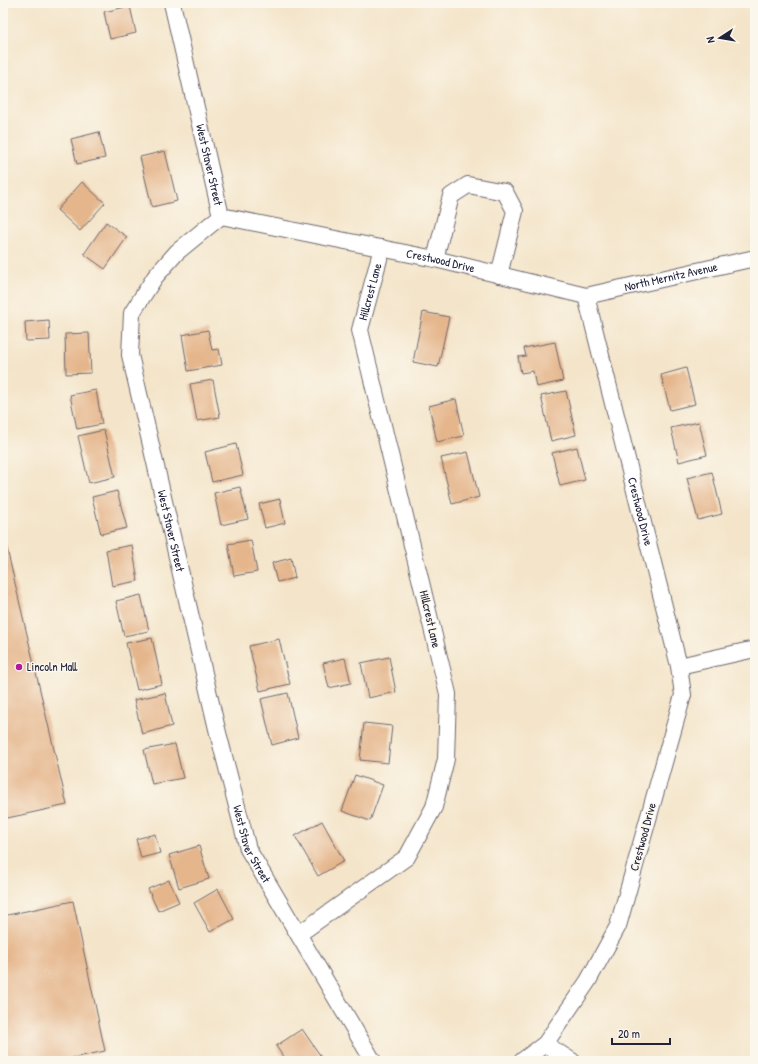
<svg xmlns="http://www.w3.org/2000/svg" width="758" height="1064" font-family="'Patrick Hand',sans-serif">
<rect width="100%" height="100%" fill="#fbf7ec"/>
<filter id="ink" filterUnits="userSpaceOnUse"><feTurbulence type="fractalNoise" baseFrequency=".025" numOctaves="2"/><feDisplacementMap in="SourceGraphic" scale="8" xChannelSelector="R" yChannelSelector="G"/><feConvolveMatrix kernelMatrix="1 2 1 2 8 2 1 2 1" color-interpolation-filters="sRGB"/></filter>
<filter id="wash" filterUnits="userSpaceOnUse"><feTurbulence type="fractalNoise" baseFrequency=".012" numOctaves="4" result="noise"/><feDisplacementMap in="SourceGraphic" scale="16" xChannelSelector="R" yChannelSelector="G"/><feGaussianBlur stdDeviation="0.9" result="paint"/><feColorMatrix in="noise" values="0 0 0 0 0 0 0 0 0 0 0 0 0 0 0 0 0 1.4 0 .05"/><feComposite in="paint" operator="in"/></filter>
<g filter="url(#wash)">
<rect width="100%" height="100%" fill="#f4e5ca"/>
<g id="blocks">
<!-- building -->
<g fill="#e5b68c">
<path d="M 130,6 L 136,33 L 110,39 L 104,12 Z"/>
<path d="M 99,132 L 105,158 L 77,164 L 71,139 Z"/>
<path d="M 165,151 L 177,201 L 152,207 L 140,157 Z"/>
<path d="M 82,182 L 105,203 L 80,231 L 57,210 Z"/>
<path d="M 106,222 L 127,237 L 105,269 L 84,254 Z"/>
<path d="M 423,312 L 449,317 L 438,367 L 413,362 Z"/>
<path d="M 49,320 L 50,340 L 26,341 L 25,322 Z"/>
<path d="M 208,330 L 212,350 L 219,349 L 222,365 L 188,371 L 182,335 Z"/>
<path d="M 89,333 L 91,373 L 66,374 L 65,334 Z"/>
<path d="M 555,342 L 563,381 L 536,387 L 533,371 L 521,373 L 518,357 L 526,356 L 524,348 Z"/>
<path d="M 686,368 L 695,404 L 670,410 L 661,375 Z"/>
<path d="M 213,380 L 220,417 L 197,421 L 190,384 Z"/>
<path d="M 96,390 L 102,424 L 77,429 L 70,395 Z"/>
<path d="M 566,391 L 576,435 L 551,441 L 541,396 Z"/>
<path d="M 456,399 L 464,436 L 437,442 L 429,406 Z"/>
<path d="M 699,422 L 707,455 L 679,462 L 671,428 Z"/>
<path d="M 104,430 L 115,477 L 89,483 L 78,436 Z"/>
<path d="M 236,444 L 243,475 L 212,482 L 205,452 Z"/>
<path d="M 577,447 L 585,480 L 560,486 L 552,453 Z"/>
<path d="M 468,452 L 479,497 L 452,504 L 441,458 Z"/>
<path d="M 712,472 L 722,514 L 698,520 L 687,478 Z"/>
<path d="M 240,487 L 248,519 L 221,525 L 214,493 Z"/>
<path d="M 117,491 L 127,528 L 101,534 L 92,497 Z"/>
<path d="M 280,499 L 285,523 L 265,528 L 259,504 Z"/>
<path d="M 3,532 L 67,805 L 3,819 Z"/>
<path d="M 251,540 L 257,572 L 234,576 L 228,544 Z"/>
<path d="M 132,545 L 138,581 L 112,586 L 106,550 Z"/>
<path d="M 291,558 L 295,578 L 277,582 L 272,563 Z"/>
<path d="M 141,595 L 149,631 L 124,636 L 116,601 Z"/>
<path d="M 152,638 L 162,684 L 137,690 L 126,643 Z"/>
<path d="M 279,639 L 290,684 L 260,691 L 249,646 Z"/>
<path d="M 389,657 L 396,692 L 368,698 L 361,663 Z"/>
<path d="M 345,658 L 351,683 L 329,688 L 323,663 Z"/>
<path d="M 165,693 L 172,726 L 142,734 L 134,700 Z"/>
<path d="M 288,693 L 298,738 L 272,745 L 261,699 Z"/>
<path d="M 364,723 L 392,726 L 388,763 L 360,760 Z"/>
<path d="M 175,744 L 183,778 L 152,784 L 144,750 Z"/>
<path d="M 355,775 L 383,785 L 370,821 L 342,811 Z"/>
<path d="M 322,821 L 344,861 L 318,876 L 295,836 Z"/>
<path d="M 155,834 L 160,853 L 141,858 L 136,839 Z"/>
<path d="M 199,846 L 209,879 L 179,888 L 169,855 Z"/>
<path d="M 169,880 L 179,902 L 158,911 L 148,889 Z"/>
<path d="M 218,889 L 234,919 L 210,932 L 194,903 Z"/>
<path d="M 73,901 L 105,1051 L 59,1061 L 3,1061 L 3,916 Z"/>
<path d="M 302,1029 L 322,1058 L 317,1061 L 286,1061 L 276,1046 Z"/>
</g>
</g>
</g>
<g filter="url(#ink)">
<use href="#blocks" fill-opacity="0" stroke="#6c666d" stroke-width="1"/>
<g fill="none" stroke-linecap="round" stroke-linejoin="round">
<defs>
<g id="street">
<path id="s1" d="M 172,3 L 221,216 L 177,252 L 155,277 L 132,313 L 130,355 L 217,729 L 248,849 L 373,1061"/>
<path id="s2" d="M 221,216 L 435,259 L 586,296 L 679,666 L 683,695 L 618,926 L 588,981 L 545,1044 L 522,1061"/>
<path d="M 435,259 L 451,196 L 468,185 L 505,192 L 515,211 L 499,275"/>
<path id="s3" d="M 586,296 L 755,258"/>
<path d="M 679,666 L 755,649"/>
<path id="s4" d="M 299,934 L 407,857 L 434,807 L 446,759 L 448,694 L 360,330 L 382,248"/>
<path d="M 545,1044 L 572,1061"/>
</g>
</defs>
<!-- street casing -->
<use href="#street" stroke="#6c666d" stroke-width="18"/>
<!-- street -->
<use href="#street" stroke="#fff" stroke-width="16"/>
</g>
</g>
<!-- markers -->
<circle fill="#b5179e" stroke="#fbf7ec" stroke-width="1.5" cx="19" cy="667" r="4"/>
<g text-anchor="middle" stroke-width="3" stroke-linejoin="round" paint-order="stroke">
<!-- street labels -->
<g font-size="12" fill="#22223b" stroke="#fbf7ec">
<text dy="4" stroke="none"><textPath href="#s1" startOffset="166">West Staver Street</textPath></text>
<text dy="4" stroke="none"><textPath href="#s2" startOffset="224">Crestwood Drive</textPath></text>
<text dy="4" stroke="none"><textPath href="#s3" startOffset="87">North Mernitz Avenue</textPath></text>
<text dy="4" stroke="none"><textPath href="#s4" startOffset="718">Hillcrest Lane</textPath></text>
<text dy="4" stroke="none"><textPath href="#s2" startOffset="596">Crestwood Drive</textPath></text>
<text dy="4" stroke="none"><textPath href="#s1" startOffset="574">West Staver Street</textPath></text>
<text transform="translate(430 619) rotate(77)" y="4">Hillcrest Lane</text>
<text transform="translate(643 837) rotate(-75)" y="4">Crestwood Drive</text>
<text dy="4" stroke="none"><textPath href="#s1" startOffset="898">West Staver Street</textPath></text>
</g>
<!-- poi labels -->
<g font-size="12" fill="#22223b" stroke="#fbf7ec" text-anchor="start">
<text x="27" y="671">Lincoln Mall</text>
</g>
</g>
<!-- margin -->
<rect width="758" height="1064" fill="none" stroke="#fbf7ec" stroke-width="16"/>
<!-- north arrow -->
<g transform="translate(720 38) rotate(258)" stroke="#fbf7ec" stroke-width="3" paint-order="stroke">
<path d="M0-3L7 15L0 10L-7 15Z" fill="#22223b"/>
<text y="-6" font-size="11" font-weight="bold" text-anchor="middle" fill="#22223b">N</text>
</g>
<!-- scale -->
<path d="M612 1038v6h58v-6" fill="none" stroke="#22223b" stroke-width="2"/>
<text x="618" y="1038" font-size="12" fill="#22223b" stroke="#fbf7ec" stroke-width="3" paint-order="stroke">20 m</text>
</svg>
